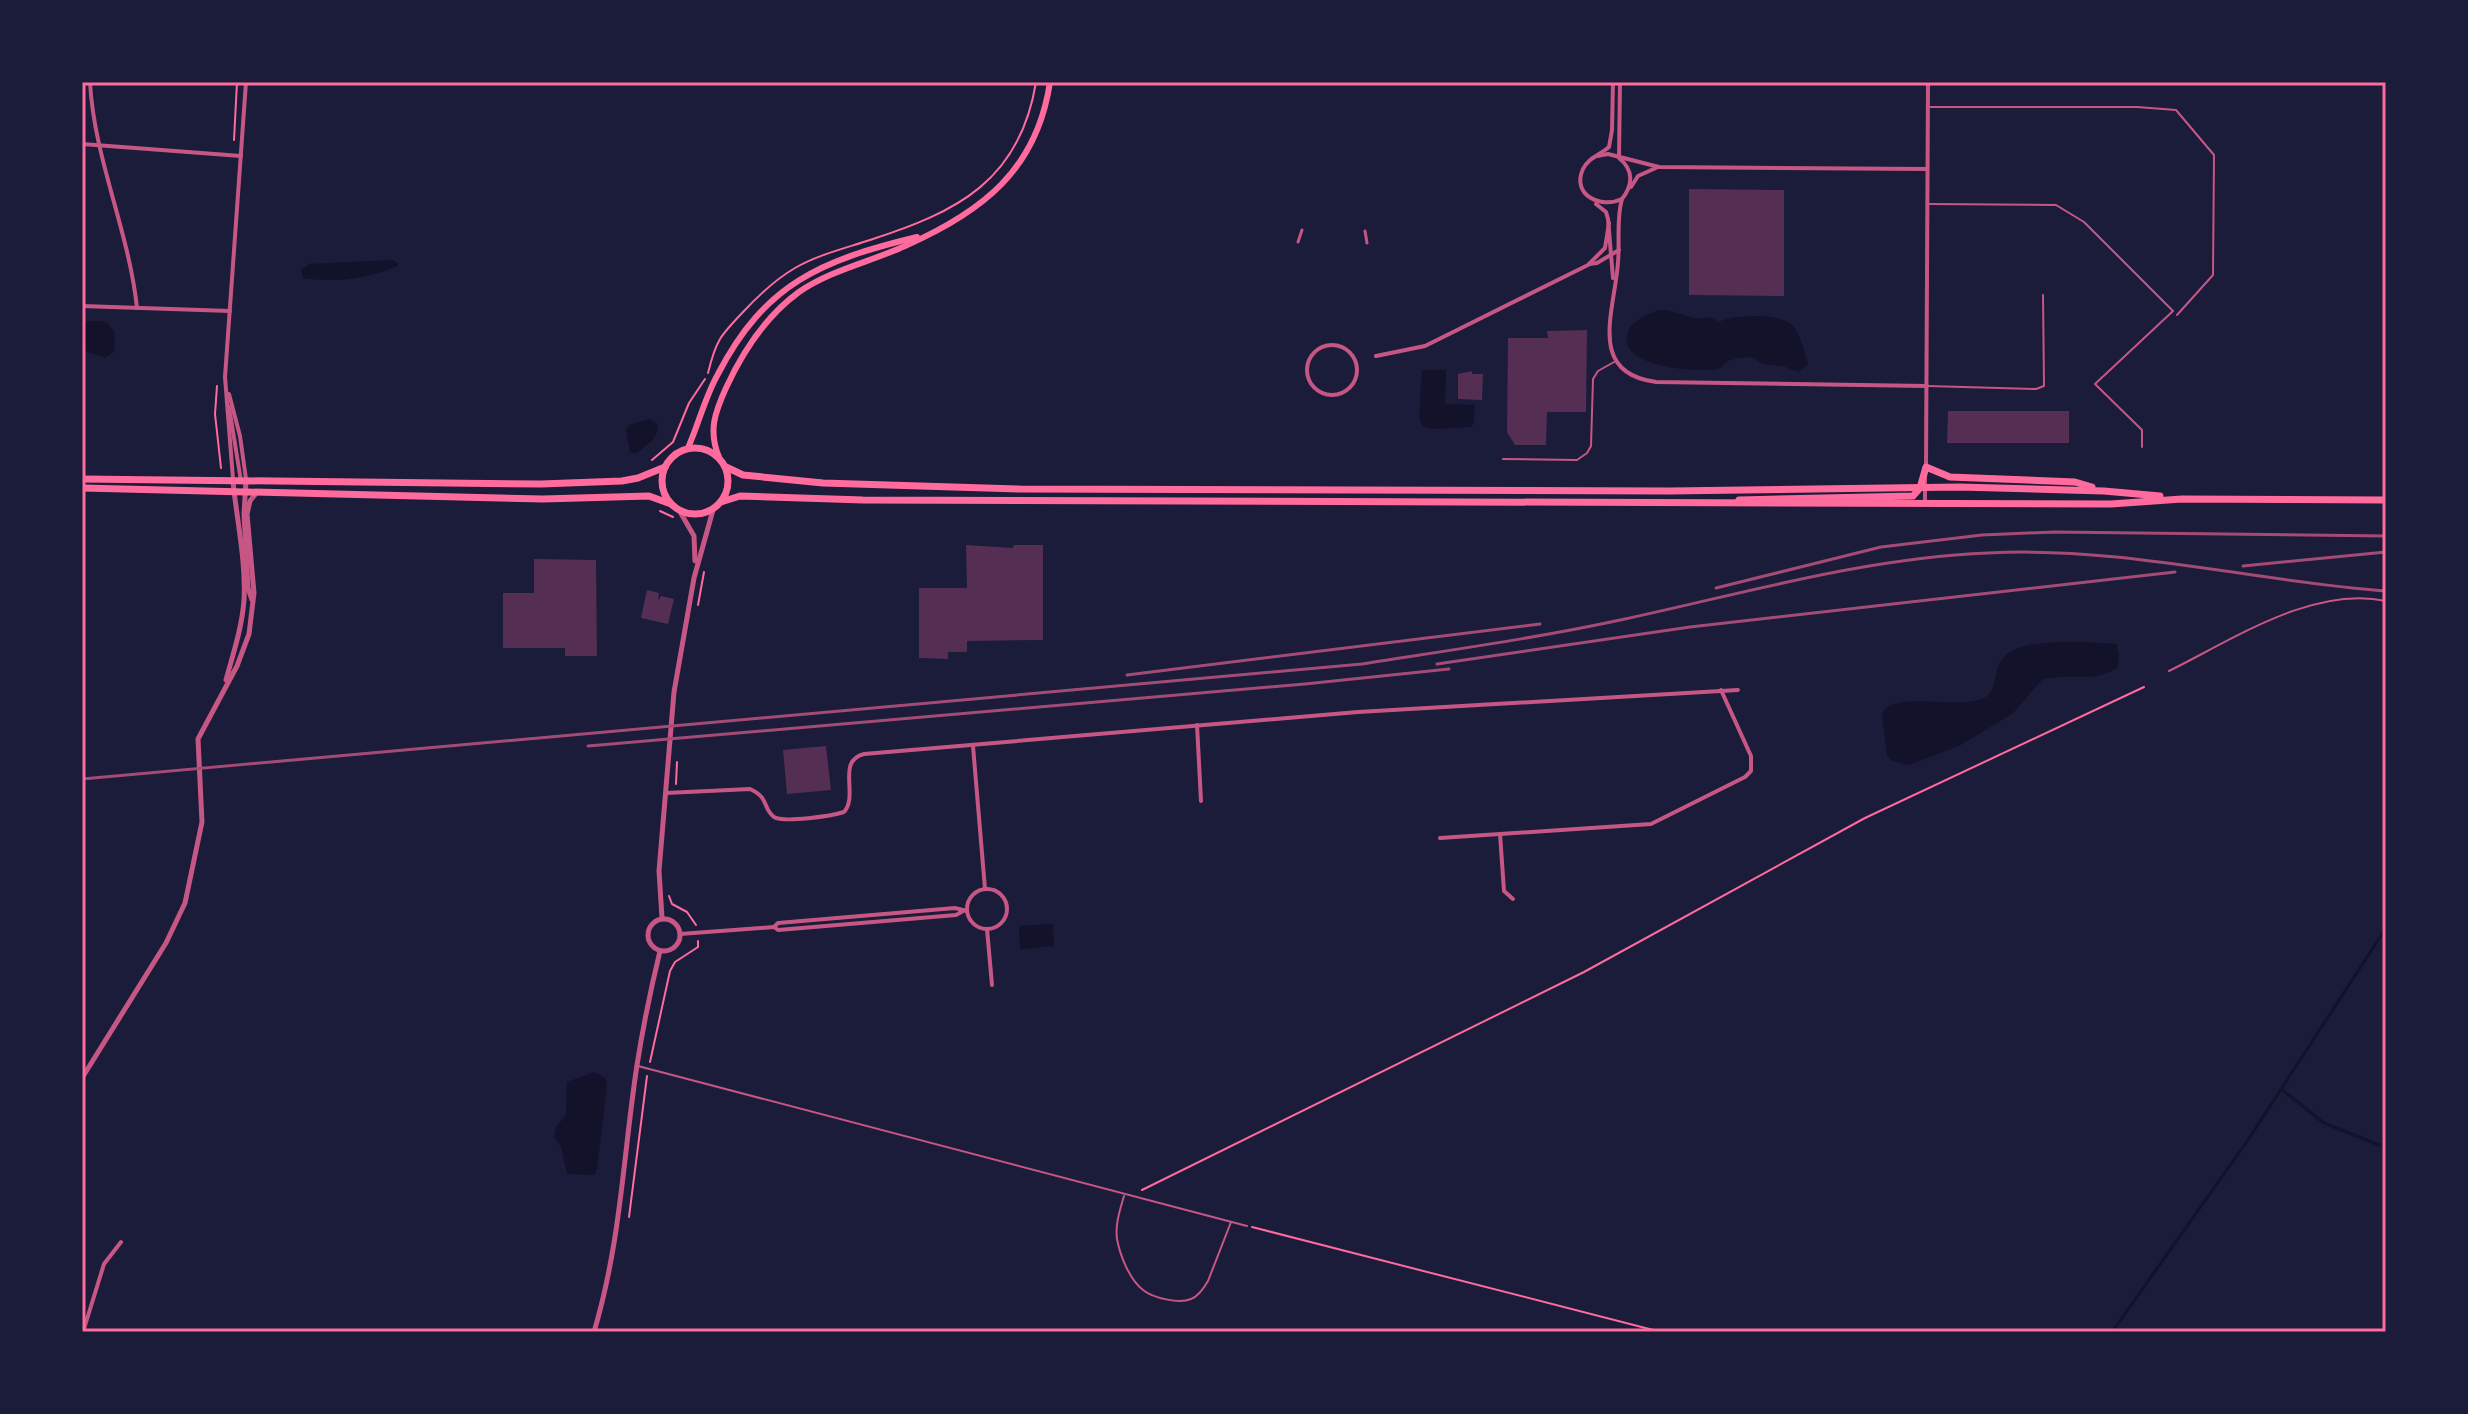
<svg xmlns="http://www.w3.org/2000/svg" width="2468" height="1414" font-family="'Exo 2',sans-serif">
<rect width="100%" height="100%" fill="#1b1b3a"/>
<!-- water -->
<g fill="#12122b">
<path d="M 393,260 L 398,263 L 398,266 C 367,279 336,283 303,278 L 301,270 L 309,264 Z"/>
<path d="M 1661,310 C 1679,310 1693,323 1710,317 L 1719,322 C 1733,314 1780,313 1792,325 C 1799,330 1806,356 1808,365 L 1798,372 L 1783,366 L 1762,364 L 1751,357 C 1744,358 1732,358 1726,362 C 1719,367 1726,367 1717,369 C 1697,373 1619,367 1627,335 C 1630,321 1649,313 1661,310 Z"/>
<path d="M 99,321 L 108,323 L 115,333 L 114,351 L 105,358 L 82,350 L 82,322 Z"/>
<path d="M 1422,370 L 1446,370 L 1445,404 L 1475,405 L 1474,422 L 1471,427 L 1429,429 L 1422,425 L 1419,418 Z"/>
<path d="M 650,419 L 657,424 C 660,438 646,445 637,453 L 630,453 L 626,430 L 629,425 Z"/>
<path d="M 2082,642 L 2116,644 L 2119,654 L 2118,667 C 2097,684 2066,672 2042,680 L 2012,714 L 1959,746 L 1909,765 L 1892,761 L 1887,756 L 1882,716 L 1884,710 L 1891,705 C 1919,696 1951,707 1979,700 C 1999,695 1992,671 2003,658 C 2020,639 2058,643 2082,642 Z"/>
<path d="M 1053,924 L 1054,946 L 1020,949 L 1019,926 Z"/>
<path d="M 594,1072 L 605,1078 L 607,1084 L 597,1169 L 595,1175 L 567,1174 L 561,1147 L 554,1136 L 556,1127 L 566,1115 L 567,1082 Z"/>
</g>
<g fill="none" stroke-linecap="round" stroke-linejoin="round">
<!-- stream -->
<g stroke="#12122b" stroke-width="3">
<path d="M 2281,1089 L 2324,1123 L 2379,1145"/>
<path d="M 2112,1332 L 2248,1140 L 2386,928"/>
</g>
</g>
<!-- building -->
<g fill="#542f53">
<path d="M 1689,189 L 1784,190 L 1784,296 L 1689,295 Z"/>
<path d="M 1587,330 L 1586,412 L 1547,412 L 1546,445 L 1515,445 L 1507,432 L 1508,338 L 1548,338 L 1547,331 Z"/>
<path d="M 1472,371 L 1472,374 L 1483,374 L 1482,400 L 1458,399 L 1458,374 Z"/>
<path d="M 1948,411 L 2069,411 L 2069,443 L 1947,443 Z"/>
<path d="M 966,545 L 1013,548 L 1014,545 L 1043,545 L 1043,640 L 967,641 L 967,652 L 948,652 L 948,659 L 919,658 L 919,588 L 967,588 Z"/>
<path d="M 534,559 L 596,560 L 597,656 L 565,656 L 565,648 L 503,648 L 503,593 L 534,593 Z"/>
<path d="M 647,590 L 659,593 L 658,601 L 661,596 L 674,599 L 668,624 L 641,618 Z"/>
<path d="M 826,746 L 831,790 L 787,794 L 783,750 Z"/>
</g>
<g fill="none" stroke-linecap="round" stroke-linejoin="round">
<!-- path -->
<g stroke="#ff6b9d" stroke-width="2">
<path d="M 234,140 L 237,82"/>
<path d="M 708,373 C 716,340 720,336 744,311 C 759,295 776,279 795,268 C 817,255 846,248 870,240 C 957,212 1020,181 1036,82"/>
<path d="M 217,386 L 215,414 L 221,468"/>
<path d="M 652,460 L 673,442 L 689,403 L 705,379"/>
<path d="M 660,511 L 673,517"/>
<path d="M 698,605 L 704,572"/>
<path d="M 676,784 L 677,762"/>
<path d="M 669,896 L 672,904 L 687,912 L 696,925"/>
<path d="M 650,1062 L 670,971 L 675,962 L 698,947 L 698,941"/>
<path d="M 1142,1190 L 1584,972 L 1865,818 L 2144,687"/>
<path d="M 629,1217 L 647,1076"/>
<path d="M 1252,1227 L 1661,1332"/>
</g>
<!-- service -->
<g stroke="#c65784" stroke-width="2">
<path d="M 1928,107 L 2137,107 L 2176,110 L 2214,155 L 2213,275 L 2177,315"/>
<path d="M 1929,204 L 2056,205 L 2084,222 L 2173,311 L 2095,384 L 2142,430 L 2142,447"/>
<path d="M 1928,386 L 2036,389 L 2044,386 L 2043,295"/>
<path d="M 1503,459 L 1577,460 L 1587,453 L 1591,446 L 1593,379 L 1598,371 L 1614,362"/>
<path d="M 2169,671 C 2232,640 2313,585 2386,601"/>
<path d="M 638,1066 L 1247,1226"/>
<path d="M 1124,1196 C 1120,1210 1115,1224 1117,1239 C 1120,1255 1129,1279 1143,1290 C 1153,1298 1179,1304 1191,1299 C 1199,1296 1204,1288 1208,1281 L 1231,1222"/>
</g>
<!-- pedestrian -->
<g stroke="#c65784" stroke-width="3">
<path d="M 1365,231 L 1367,243"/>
<path d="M 1298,242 L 1302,230"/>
</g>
<!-- minor -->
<g stroke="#c65784" stroke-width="4">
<path d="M 90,82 C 94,159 129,231 137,308"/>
<path d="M 1613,82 L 1612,130 L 1609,147 C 1600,155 1588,158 1583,169 C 1571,195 1601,209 1622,199 C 1633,185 1634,170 1619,158 L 1620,82"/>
<path d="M 82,144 L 241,156"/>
<path d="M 1597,156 L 1608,154 L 1659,167 L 1927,169"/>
<path d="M 1631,187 L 1638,176 L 1658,167"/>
<path d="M 1622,199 C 1616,219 1620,241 1618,262 C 1615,310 1586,373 1656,382 L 1927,386"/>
<path d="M 1596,204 L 1606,212 L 1608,219 L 1613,278"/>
<path d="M 1589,264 L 1597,263 L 1619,250"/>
<path d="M 82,306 L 230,311"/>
<circle cx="1332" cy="370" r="25"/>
<path d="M 1376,356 L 1425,346 L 1588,265 L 1605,248 L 1609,223"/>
<path d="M 229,394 L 240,436 L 246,479"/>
<path d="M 229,407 L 241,481"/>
<path d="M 1926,468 L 1928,82"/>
<path d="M 233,479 L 225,377 L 246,82"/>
<path d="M 1925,503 L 1925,477"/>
<path d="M 1197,725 L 1201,801"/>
<path d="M 973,746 L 985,889"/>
<path d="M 666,793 L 750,789 C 770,798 762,808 774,817 C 784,823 832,816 844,812 C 859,795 836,761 864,754 L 1358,712 L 1738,690"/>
<path d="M 1500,834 L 1504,891 L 1513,899"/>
<path d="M 1440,838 L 1651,824 L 1745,777 L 1751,771 L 1751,756 L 1721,690"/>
<circle cx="987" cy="909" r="20"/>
<path d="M 774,927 L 778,923 L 955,908 L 967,911"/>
<path d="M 987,929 L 992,985"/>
<path d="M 680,934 L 774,927 L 778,930 L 956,915 L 963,911"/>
<path d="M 83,1332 L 104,1264 L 121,1242"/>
</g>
<!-- tertiary -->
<g stroke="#c65784" stroke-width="5">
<path d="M 246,481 L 244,514 L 248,588 L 252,600"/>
<path d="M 679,510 L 694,536 L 695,561"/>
<path d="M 226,680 C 233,654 242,628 244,600 C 246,561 237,521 233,482"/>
<path d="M 662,918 L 659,871 L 674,692 L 694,578 L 713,510"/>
<circle cx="664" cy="935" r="16"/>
<path d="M 82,1078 L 166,943 L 185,903 L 202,822 L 198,739 L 237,666 L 249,634 L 254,593 L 247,514 L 250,501 L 257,492"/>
<path d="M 594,1332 C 621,1241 623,1157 637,1065 C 643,1027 651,988 660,951"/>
</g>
<!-- secondary -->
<g stroke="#ff6b9d" stroke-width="6">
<path d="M 688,448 C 699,423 705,397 718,374 C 765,283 822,260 917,237"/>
<path d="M 719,457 C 708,431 715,412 726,388 C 743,351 766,316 799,292 C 831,270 870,262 905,246 C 982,212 1037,170 1050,82"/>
</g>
<!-- primary -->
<g stroke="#ff6b9d" stroke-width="7">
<circle cx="695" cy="481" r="33"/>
<path d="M 726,467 L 743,475 L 823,483 L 1020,489 L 1670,491 L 1959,487 L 2104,491 L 2160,496"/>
<path d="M 82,479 L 541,484 L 622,481 L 638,478 L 665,467"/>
<path d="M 82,488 L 543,499 L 649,496 L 671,504"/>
<path d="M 1739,500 L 1913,496 L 1920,488 L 1926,467 L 1950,477 L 2075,482 L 2092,487"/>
<path d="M 721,502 L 740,496 L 863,500 L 2111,504 L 2182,499 L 2386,500"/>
</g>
<!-- rail -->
<g stroke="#a44b75" stroke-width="3">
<path d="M 2243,566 L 2386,552"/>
<path d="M 1716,588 L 1881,547 L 1982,535 L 2054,532 L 2386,536"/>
<path d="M 1437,664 L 1690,627 L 2175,572"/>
<path d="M 1127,675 L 1540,624"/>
<path d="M 588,746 L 1305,684 L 1449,669"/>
<path d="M 82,779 L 1362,664 C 1450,650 1538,638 1625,619 C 1745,593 1865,558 1988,553 C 2122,546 2253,581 2386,591"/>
</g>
</g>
<!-- border -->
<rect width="2468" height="1414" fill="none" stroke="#1b1b3a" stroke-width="168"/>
<rect x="84" y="84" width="2300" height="1246" fill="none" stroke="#ff6b9d" stroke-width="3"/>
</svg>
